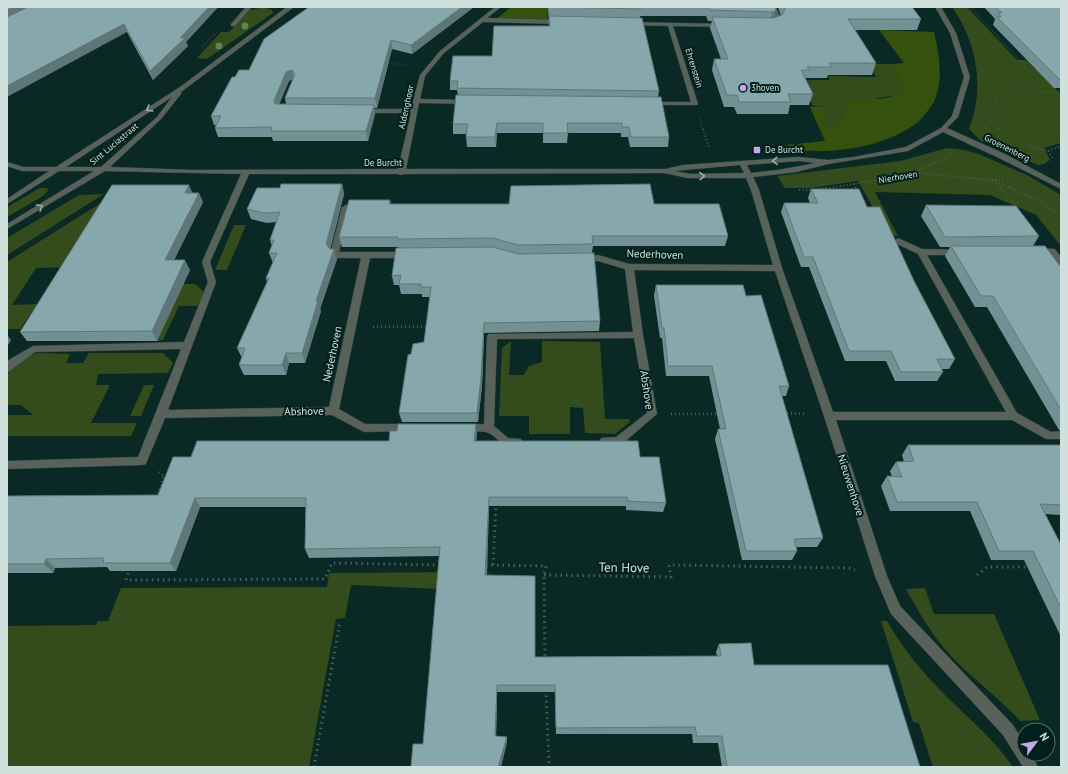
<svg xmlns="http://www.w3.org/2000/svg" width="1068" height="774" font-family="'PT Sans',sans-serif">
<rect width="100%" height="100%" fill="#0a2924"/>
<!-- green -->
<g fill="#344b1b">
<path d="M 264,7 L 272,10 L 273,13 L 207,59 L 197,58 L 221,32 L 229,32 L 250,10 Z"/>
<path d="M 952,7 L 967,7 L 1017,60 L 1026,60 L 1061,94 L 1061,143 L 1044,148 L 1050,160 L 1044,164 L 1038,165 L 981,141 L 969,129 C 985,88 977,42 952,7 Z"/>
<path d="M 869,64 L 893,64 L 903,85 C 897,99 888,95 875,99 C 865,103 854,111 845,116 L 843,123 L 835,126 L 827,127 L 822,122 L 825,107 L 813,106 L 806,91 L 784,84 L 809,84 L 807,80 L 830,80 L 828,76 L 876,77 Z"/>
<path d="M 947,148 L 965,150 L 979,154 L 1029,176 L 1061,195 L 1061,246 L 1036,215 L 990,195 L 875,192 L 898,236 L 889,236 L 858,181 L 811,188 L 785,188 L 777,176 L 900,161 Z"/>
<path d="M 40,188 L 47,188 L 48,191 L 43,196 L 7,217 L 7,207 Z"/>
<path d="M 104,194 L 7,255 L 7,238 L 79,195 Z"/>
<path d="M 115,194 L 72,267 L 36,268 L 12,305 L 37,304 L 20,329 L 7,329 L 7,262 Z"/>
<path d="M 234,225 L 246,225 L 227,270 L 215,270 Z"/>
<path d="M 183,284 L 195,284 L 204,292 L 198,306 L 179,306 L 163,340 L 157,341 Z"/>
<path d="M 511,341 L 509,375 L 524,375 L 529,366 L 542,362 L 542,341 L 600,342 L 605,419 L 629,419 L 630,422 L 615,434 L 585,433 L 583,408 L 570,407 L 570,434 L 529,434 L 529,416 L 499,416 L 502,348 Z"/>
<path d="M 39,353 L 70,354 L 66,363 L 83,363 L 89,353 L 163,353 L 173,363 L 168,373 L 98,374 L 96,385 L 110,385 L 91,423 L 137,423 L 131,436 L 7,436 L 7,415 L 33,415 L 21,405 L 7,405 C 7,397 5,385 7,377 C 11,364 27,355 39,353 Z"/>
<path d="M 144,385 L 154,385 L 141,416 L 130,416 Z"/>
<path d="M 467,572 L 439,589 L 351,585 L 345,618 L 336,619 L 309,767 L 7,767 L 7,626 L 96,625 L 98,621 L 108,621 L 121,588 L 327,587 L 329,573 Z"/>
<path d="M 925,588 L 934,614 L 994,614 L 1040,720 L 1020,721 C 1002,701 981,685 962,667 C 938,645 921,617 906,589 Z"/>
<path d="M 881,621 L 887,621 C 903,649 923,673 946,696 C 969,719 994,739 1013,767 L 933,767 L 919,723 L 913,722 Z"/>
</g>
<!-- forest -->
<g fill="#34520d">
<path d="M 511,7 L 548,7 L 547,22 L 495,20 Z"/>
<path d="M 879,30 L 934,32 C 939,54 944,80 934,102 C 930,108 921,121 914,125 C 886,144 851,151 818,151 C 805,150 796,153 786,145 L 825,141 L 810,107 L 826,107 L 822,122 L 827,127 L 835,126 L 843,122 L 846,103 C 864,94 894,107 903,85 L 893,64 L 904,63 Z"/>
</g>
<g fill="none" stroke-linecap="round" stroke-linejoin="round">
<defs>
<g id="minor">
<path d="M 246,7 L 252,7 L 235,26 L 231,26 L 231,24 Z"/>
<path d="M 287,7 L 294,7 L 181,92 L 181,94 L 161,119 L 110,167 L 193,170 L 398,169 L 411,113 L 361,113 L 358,111 L 361,109 L 411,109 L 420,75 L 440,51 L 495,7 L 501,7 L 487,18 L 562,20 L 565,22 L 562,24 L 483,22 L 444,53 L 425,76 L 420,99 L 469,100 L 472,102 L 469,104 L 419,103 L 406,169 L 665,169 L 683,165 L 799,157 L 828,160 L 854,157 L 906,147 L 941,128 L 952,116 L 964,77 L 950,33 L 935,7 L 941,7 L 956,33 L 970,77 L 958,117 L 947,128 L 1005,154 L 1061,184 L 1061,189 L 999,158 L 943,132 L 908,151 L 828,164 L 796,172 L 753,177 L 759,190 L 782,268 L 833,412 L 1006,412 L 918,254 L 895,243 L 894,241 L 898,238 L 922,249 L 964,250 L 964,254 L 961,255 L 927,255 L 1017,413 L 1051,432 L 1061,431 L 1061,439 L 1046,439 L 1012,420 L 836,420 L 887,576 L 900,606 L 1013,725 L 1024,743 L 1024,754 L 1031,754 L 1038,767 L 1023,767 L 1003,735 L 891,614 L 875,576 L 824,416 L 775,271 L 634,270 L 643,335 L 657,414 L 622,444 L 601,444 L 600,441 L 601,438 L 616,437 L 647,413 L 634,338 L 497,339 L 494,426 L 508,438 L 521,439 L 522,442 L 521,445 C 499,452 500,436 486,432 C 478,430 469,434 460,431 L 459,428 L 460,425 L 484,424 L 487,336 L 489,334 L 633,332 L 625,269 L 598,261 L 578,261 L 578,257 L 598,255 L 629,264 L 773,265 L 751,190 L 746,178 L 688,178 L 664,173 L 404,174 L 401,175 L 398,174 L 249,174 L 210,262 L 216,282 L 168,410 L 329,407 L 361,258 L 334,258 L 330,255 L 342,207 L 346,205 L 350,207 L 339,252 L 408,252 L 412,255 L 408,258 L 370,258 L 339,409 L 365,424 L 410,424 L 414,425 L 415,428 L 414,431 L 364,432 L 332,415 L 165,418 L 147,461 L 146,464 L 142,465 L 7,469 L 7,461 L 138,457 L 181,349 L 35,352 L 7,373 L 7,361 L 33,346 L 184,342 L 208,282 L 202,262 L 241,174 L 105,171 L 7,229 L 7,224 L 94,171 L 59,171 L 7,204 L 7,199 L 49,171 L 22,171 L 7,166 L 7,162 L 23,167 L 56,167 L 180,87 ZM 172,97 L 157,117 L 101,167 L 66,167 ZM 799,161 L 816,163 L 778,170 L 751,173 L 747,165 ZM 740,165 L 744,173 L 691,174 L 674,171 Z"/>
<path d="M 770,7 L 776,7 L 781,19 L 779,25 L 772,27 L 769,25 L 774,23 L 775,19 Z"/>
<path d="M 628,22 L 726,24 L 727,25 L 724,27 L 673,26 L 698,104 L 697,105 L 647,105 L 647,103 L 649,102 L 691,102 L 668,26 L 630,25 L 627,23 Z"/>
<path d="M 1035,248 L 1055,249 L 1061,257 L 1061,266 L 1058,265 L 1050,254 L 1032,253 L 1032,249 Z"/>
</g>
</defs>
<!-- minor casing -->
<use href="#minor" stroke="#2a4642" stroke-width="1"/>
<!-- path-far3 -->
<g stroke="#46615c" stroke-width="1.5" stroke-dasharray="0.5 2" stroke-linecap="butt">
<path d="M 970,7 L 1025,66 L 1030,79 L 1028,93"/>
<path d="M 202,47 L 217,32"/>
<path d="M 386,62 L 407,66"/>
<path d="M 700,119 L 703,130"/>
<path d="M 985,127 L 991,120"/>
<path d="M 999,130 L 991,120 L 997,97 L 1014,93 L 1061,92"/>
</g>
<!-- path-far2 -->
<g stroke="#46615c" stroke-width="2" stroke-dasharray="1 2.5" stroke-linecap="butt">
<path d="M 703,129 L 709,147"/>
<path d="M 998,129 L 1001,132"/>
<path d="M 1028,145 L 1048,151 L 1054,160"/>
<path d="M 1048,151 L 1061,146"/>
<path d="M 916,172 L 951,155"/>
<path d="M 1003,180 L 993,180 L 1016,207"/>
<path d="M 819,189 L 854,184"/>
<path d="M 799,190 L 814,190"/>
<path d="M 857,191 L 854,184 L 915,173 L 993,180 L 1041,202 L 1061,216"/>
</g>
<!-- path-far1 -->
<g stroke="#46615c" stroke-width="2.5" stroke-dasharray="1 3" stroke-linecap="butt">
<path d="M 373,327 L 428,327"/>
<path d="M 783,413 L 806,414"/>
<path d="M 671,414 L 720,414"/>
<path d="M 156,497 L 164,476 L 159,472"/>
</g>
<!-- path -->
<g stroke="#46615c" stroke-width="3" stroke-dasharray="1.5 4" stroke-linecap="butt">
<path d="M 486,565 L 546,566 L 544,575 L 545,661"/>
<path d="M 493,565 L 496,504"/>
<path d="M 130,568 L 126,580 L 325,579 L 332,563 L 441,565"/>
<path d="M 544,575 L 671,577 L 669,565 L 849,568 L 855,570"/>
<path d="M 977,575 L 987,567 L 1030,567"/>
<path d="M 546,690 L 549,767"/>
<path d="M 314,767 L 340,621"/>
</g>
<!-- minor -->
<use href="#minor" fill="#58625b" fill-rule="evenodd"/>
</g>
<!-- trees -->
<g fill="#5e8651">
<circle cx="245" cy="26" r="3.5"/>
<circle cx="219" cy="46" r="3.5"/>
</g>
<!-- wall -->
<g fill="#739094" fill-rule="evenodd">
<path d="M 7,7 L 218,7 L 186,42 L 188,46 L 153,80 L 127,32 Z"/>
<path d="M 309,7 L 474,7 L 412,54 L 392,49 L 377,108 L 374,108 L 375,114 L 368,141 L 273,141 L 272,137 L 218,137 L 215,128 L 216,125 L 214,125 L 211,116 L 235,77 L 249,70 ZM 293,79 L 285,98 L 286,104 L 279,104 L 289,81 Z"/>
<path d="M 548,7 L 776,7 L 776,8 L 774,18 L 781,16 L 778,7 L 912,7 L 921,19 L 917,30 L 855,30 L 876,63 L 872,75 L 828,75 L 827,78 L 806,78 L 806,80 L 813,94 L 809,105 L 790,105 L 788,114 L 737,114 L 734,107 L 724,107 L 712,70 L 714,59 L 721,59 L 710,28 L 712,21 L 708,21 L 706,16 L 640,16 L 640,18 L 659,91 L 658,97 L 669,137 L 668,147 L 630,147 L 628,137 L 621,137 L 621,133 L 568,133 L 567,143 L 543,143 L 543,133 L 497,133 L 496,147 L 467,147 L 466,137 L 466,134 L 453,134 L 453,124 L 458,95 L 457,90 L 450,90 L 450,81 L 492,56 L 549,26 Z"/>
<path d="M 984,7 L 1061,7 L 1061,88 L 1054,88 L 993,25 L 995,19 Z"/>
<path d="M 342,184 L 344,194 L 330,249 L 337,259 L 320,309 L 321,311 L 305,363 L 289,363 L 286,375 L 244,375 L 239,365 L 242,358 L 237,348 L 267,282 L 266,278 L 273,263 L 269,253 L 272,246 L 270,240 L 276,222 L 267,223 L 251,219 L 247,209 L 280,188 Z"/>
<path d="M 811,189 L 867,207 L 914,281 L 955,359 L 949,369 L 942,369 L 943,372 L 937,381 L 895,381 L 886,361 L 845,361 L 809,267 L 801,267 L 781,212 L 784,203 L 810,203 L 808,198 Z"/>
<path d="M 192,193 L 203,202 L 174,260 L 190,270 L 157,341 L 27,341 L 20,332 Z"/>
<path d="M 390,200 L 391,204 L 654,204 L 728,236 L 725,246 L 593,246 L 592,253 L 600,321 L 599,331 L 484,333 L 482,386 L 478,422 L 402,422 L 399,413 L 411,354 L 424,342 L 430,297 L 422,297 L 422,294 L 401,294 L 399,285 L 394,285 L 392,276 L 399,248 L 399,247 L 342,247 L 339,237 Z"/>
<path d="M 926,205 L 1039,236 L 1033,246 L 1060,266 L 1061,266 L 1061,430 L 1059,430 L 987,307 L 975,307 L 945,256 L 950,247 L 940,247 L 921,216 Z"/>
<path d="M 656,285 L 746,296 L 789,386 L 786,396 L 782,396 L 823,538 L 817,547 L 796,547 L 797,551 L 792,560 L 742,560 L 715,439 L 718,429 L 720,429 L 709,376 L 666,376 L 662,338 L 660,338 L 654,296 Z"/>
<path d="M 477,434 L 476,441 L 640,457 L 666,503 L 663,512 L 626,510 L 626,506 L 489,506 L 487,575 L 535,657 L 717,656 L 716,652 L 719,644 L 920,767 L 722,767 L 718,743 L 693,743 L 692,734 L 556,734 L 555,692 L 497,692 L 496,736 L 507,743 L 423,744 L 439,556 L 309,558 L 305,549 L 306,507 L 200,507 L 176,571 L 110,571 L 107,567 L 55,568 L 53,573 L 7,573 L 7,496 L 158,495 L 191,457 Z"/>
<path d="M 908,445 L 1061,445 L 1061,515 L 1045,514 L 1061,545 L 1061,637 L 1024,560 L 991,560 L 970,511 L 890,511 L 881,486 L 887,476 L 892,477 L 890,471 L 896,462 L 904,462 L 902,455 Z"/>
</g>
<!-- shaded-wall -->
<g fill="#5e7678">
<path d="M 14,7 L 34,7 L 7,20 L 7,10 Z"/>
<path d="M 209,7 L 218,7 L 186,42 L 188,46 L 153,80 L 150,71 L 180,38 Z"/>
<path d="M 462,7 L 474,7 L 412,54 L 411,45 Z"/>
<path d="M 775,11 L 773,22 L 770,22 L 772,12 Z"/>
<path d="M 124,24 L 127,32 L 7,97 L 7,86 Z"/>
<path d="M 391,40 L 392,49 L 377,108 L 375,98 Z"/>
<path d="M 292,70 L 294,79 L 289,81 L 277,110 L 274,101 L 286,72 Z"/>
<path d="M 374,105 L 375,114 L 368,141 L 366,131 Z"/>
<path d="M 497,123 L 497,133 L 496,147 L 495,137 Z"/>
<path d="M 342,184 L 344,194 L 329,255 L 326,244 Z"/>
<path d="M 189,185 L 193,194 L 185,193 Z"/>
<path d="M 199,193 L 203,202 L 169,270 L 165,260 Z"/>
<path d="M 334,249 L 337,259 L 320,309 L 321,311 L 305,363 L 302,353 L 316,301 Z"/>
<path d="M 185,260 L 190,270 L 157,341 L 152,331 Z"/>
<path d="M 484,323 L 484,333 L 482,386 L 478,422 L 477,413 Z"/>
<path d="M 7,335 L 11,340 L 7,347 Z"/>
<path d="M 286,353 L 289,363 L 286,375 L 282,365 Z"/>
<path d="M 476,424 L 477,434 L 475,450 L 474,441 Z"/>
<path d="M 489,497 L 489,506 L 486,584 L 485,575 Z"/>
<path d="M 195,498 L 200,507 L 176,571 L 170,563 Z"/>
<path d="M 46,559 L 55,568 L 53,573 L 44,564 Z"/>
<path d="M 497,685 L 497,692 L 496,743 L 495,736 Z"/>
<path d="M 507,737 L 507,743 L 501,767 L 498,767 Z"/>
</g>
<!-- building -->
<g fill="#86a8ac" stroke="#5e7678">
<path d="M 7,7 L 14,7 L 7,10 Z"/>
<path d="M 28,7 L 209,7 L 180,38 L 185,38 L 150,71 L 124,24 L 7,86 L 7,17 Z"/>
<path d="M 309,7 L 462,7 L 411,45 L 391,40 L 375,98 L 285,98 L 295,74 L 292,70 L 286,72 L 274,101 L 275,104 L 374,105 L 366,131 L 271,131 L 272,127 L 215,128 L 221,116 L 211,116 L 232,77 L 235,77 L 239,70 L 249,70 L 264,39 Z"/>
<path d="M 552,7 L 640,7 L 641,9 Z"/>
<path d="M 708,7 L 776,7 L 776,8 L 775,11 L 772,12 L 710,10 Z"/>
<path d="M 784,7 L 912,7 L 921,19 L 848,19 L 876,63 L 829,63 L 831,67 L 807,67 L 809,70 L 801,70 L 813,94 L 788,94 L 791,102 L 739,102 L 737,95 L 727,95 L 714,59 L 728,59 L 712,17 L 773,18 L 782,15 L 785,9 Z"/>
<path d="M 996,7 L 1061,7 L 1061,79 L 1059,79 L 997,17 L 1001,17 L 998,13 L 1002,13 Z"/>
<path d="M 549,16 L 642,18 L 659,91 L 457,88 L 458,81 L 450,81 L 453,56 L 492,56 L 494,26 L 550,26 Z"/>
<path d="M 456,95 L 661,97 L 669,137 L 631,137 L 629,127 L 622,127 L 622,123 L 567,123 L 568,133 L 543,133 L 543,123 L 497,123 L 495,137 L 466,137 L 468,124 L 453,124 Z"/>
<path d="M 281,184 L 342,184 L 326,244 L 330,249 L 334,249 L 316,301 L 318,301 L 302,353 L 286,353 L 282,365 L 239,365 L 245,348 L 237,348 L 269,278 L 266,278 L 277,253 L 269,253 L 274,240 L 270,240 L 280,212 L 264,213 L 247,209 L 257,188 L 280,188 Z"/>
<path d="M 650,184 L 654,204 L 719,204 L 728,236 L 592,236 L 593,244 L 518,245 L 493,238 L 397,239 L 398,237 L 339,237 L 349,200 L 390,200 L 389,204 L 509,204 L 511,186 Z"/>
<path d="M 112,185 L 189,185 L 185,193 L 199,193 L 165,260 L 185,260 L 152,331 L 20,332 Z"/>
<path d="M 811,189 L 859,189 L 867,207 L 880,207 L 914,281 L 955,359 L 937,359 L 943,372 L 901,372 L 891,351 L 849,351 L 813,257 L 804,257 L 784,203 L 818,203 Z"/>
<path d="M 926,205 L 1016,206 L 1039,236 L 945,237 Z"/>
<path d="M 951,246 L 1045,246 L 1060,266 L 1061,266 L 1061,410 L 993,296 L 981,296 Z"/>
<path d="M 493,247 L 518,254 L 594,253 L 600,321 L 484,323 L 481,377 L 477,413 L 399,413 L 408,355 L 411,354 L 413,344 L 424,342 L 431,287 L 421,287 L 421,284 L 399,284 L 401,275 L 392,276 L 396,248 Z"/>
<path d="M 656,285 L 743,285 L 746,296 L 761,295 L 789,386 L 779,386 L 823,538 L 794,539 L 797,551 L 746,551 L 718,429 L 726,429 L 712,366 L 668,366 L 664,328 L 662,328 Z"/>
<path d="M 398,424 L 476,424 L 474,441 L 638,441 L 640,457 L 659,457 L 666,503 L 628,501 L 627,497 L 489,497 L 485,575 L 535,576 L 535,657 L 721,656 L 719,644 L 751,643 L 754,665 L 888,665 L 920,767 L 727,767 L 722,736 L 697,736 L 695,727 L 556,728 L 555,685 L 497,685 L 495,736 L 507,737 L 498,767 L 411,767 L 413,744 L 423,744 L 440,547 L 305,549 L 306,498 L 195,498 L 170,563 L 103,563 L 104,558 L 46,559 L 44,564 L 7,564 L 7,496 L 158,495 L 173,457 L 191,457 L 197,441 L 389,441 L 390,431 L 397,431 Z"/>
<path d="M 908,445 L 1061,445 L 1061,505 L 1040,504 L 1061,545 L 1061,608 L 1033,551 L 999,551 L 977,502 L 897,502 L 887,476 L 902,477 L 896,462 L 914,461 Z"/>
</g>
<!-- one-way arrows -->
<defs><path id="oneway-chevron" d="M-2-3.5L2.5 0L-2 3.5" fill="none" stroke-width="1.6" stroke-linecap="round" stroke-linejoin="round"/></defs>
<g stroke="#a0aea9">
<use href="#oneway-chevron" transform="translate(149 109) rotate(148)"/>
<use href="#oneway-chevron" transform="translate(775 161) rotate(176)"/>
<use href="#oneway-chevron" transform="translate(702 176) rotate(-2)"/>
<use href="#oneway-chevron" transform="translate(40 207) rotate(-31)"/>
</g>
<!-- markers -->
<g fill="#c7a6ef" stroke="#011f1b" stroke-width="1.5">
<circle cx="743" cy="88" r="4"/>
<rect x="753" y="146" width="8" height="8" rx="2"/>
</g>
<g text-anchor="middle" stroke-width="4" stroke-linejoin="round" paint-order="stroke">
<!-- far-street labels -->
<g font-size="9" fill="#d0e1dd" stroke="#011f1b">
<text transform="translate(694 68) rotate(73)" y="3">Ehrenstein</text>
<text transform="translate(406 107) rotate(-78)" y="3">Aldenghoor</text>
<text transform="translate(114 144) rotate(-40)" y="3">Sint Luciastraat</text>
<text transform="translate(1007 148) rotate(27)" y="3">Groenenberg</text>
<text x="383" y="166">De Burcht</text>
<text transform="translate(898 177) rotate(-10)" y="3">Nierhoven</text>
</g>
<!-- far-poi labels -->
<g font-size="9" fill="#d0e1dd" stroke="#011f1b" text-anchor="start">
<text x="751" y="91">3hoven</text>
<text x="765" y="153">De Burcht</text>
</g>
<!-- street labels -->
<g font-size="11" fill="#d0e1dd" stroke="#011f1b">
<text transform="translate(655 254) rotate(2)" y="4">Nederhoven</text>
<text transform="translate(332 354) rotate(-78)" y="4">Nederhoven</text>
<text transform="translate(647 390) rotate(82)" y="4">Abshove</text>
<text transform="translate(304 411) rotate(-1)" y="4">Abshove</text>
<text transform="translate(851 485) rotate(72)" y="4">Nieuwenhove</text>
</g>
<!-- near-street labels -->
<g font-size="13" fill="#d0e1dd" stroke="#011f1b">
<text transform="translate(624 567) rotate(1)" y="5">Ten Hove</text>
</g>
</g>
<!-- border -->
<rect width="1068" height="774" fill="none" stroke="#d0e1dd" stroke-width="16"/>
<!-- north arrow -->
<g transform="translate(1036 742) rotate(58)"><circle r="19" fill="#011f1b" stroke="#546d69"/>
<path d="M0-3L7 15L0 10L-7 15Z" fill="#c7a6ef"/>
<text y="-6" font-size="11" font-weight="bold" text-anchor="middle" fill="#d0e1dd">N</text>
</g>
</svg>
